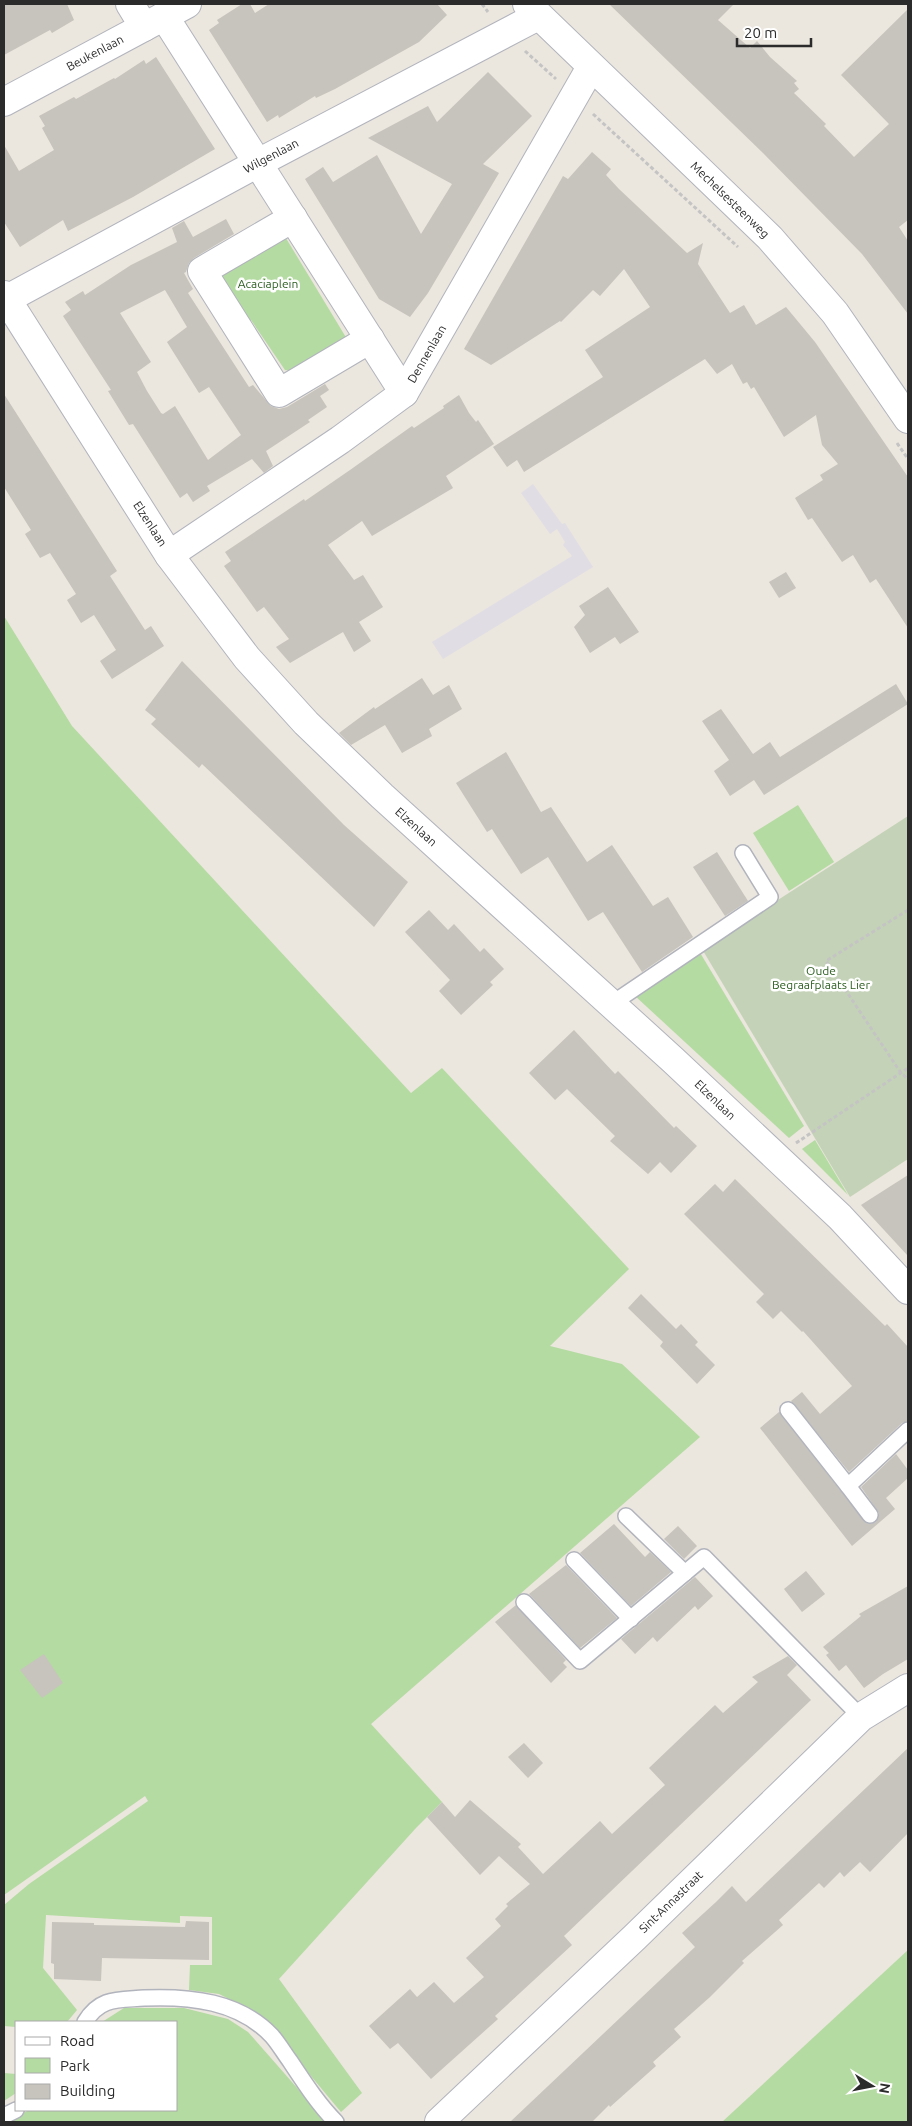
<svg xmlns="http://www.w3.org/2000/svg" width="912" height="2126" font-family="Ubuntu,sans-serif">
<rect width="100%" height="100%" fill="#ebe6de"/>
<!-- industrial -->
<path fill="#e0dee4" d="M 533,484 L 562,524 L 565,523 L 593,567 L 443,659 L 432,642 L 572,556 L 563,545 L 565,542 L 557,529 L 550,534 L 521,493 Z"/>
<!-- green -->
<g fill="#b4dba1">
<path d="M 281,230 L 350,344 L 304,373 L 285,370 L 251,320 L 239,327 L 207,274 Z"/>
<path d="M 4,616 L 72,726 L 411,1093 L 442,1068 L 629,1269 L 550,1346 L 622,1364 L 700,1437 L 371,1724 L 442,1802 L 416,1828 L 279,1979 L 362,2093 L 341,2112 L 259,2014 L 219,1994 L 189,1990 L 190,1965 L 212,1965 L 212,1917 L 180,1916 L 180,1923 L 46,1915 L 43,1968 L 77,2010 L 67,2022 L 16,2022 L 16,2027 L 4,2026 L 4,1905 L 29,1884 L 148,1801 L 145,1796 L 4,1895 Z"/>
<path d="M 798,805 L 834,862 L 789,891 L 753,833 Z"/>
<path d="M 699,951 L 804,1126 L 789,1138 L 634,995 Z"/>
<path d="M 815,1140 L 848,1195 L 802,1149 Z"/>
<path d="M 908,1950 L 908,2122 L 722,2122 Z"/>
<path d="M 124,2008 L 184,2008 L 228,2019 L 248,2032 L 327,2122 L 9,2122 L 8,2121 L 29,2110 L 176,2110 L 176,2022 L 102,2022 Z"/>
<path d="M 4,2073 L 16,2074 L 16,2093 L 4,2101 Z"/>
</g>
<!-- cemetery -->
<path fill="#c4d3b7" d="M 908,816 L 908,1159 L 850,1197 L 702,949 Z"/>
<!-- building -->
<g fill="#c7c4bd" fill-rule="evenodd">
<path d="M 4,4 L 67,4 L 74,20 L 52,33 L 50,30 L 4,55 Z"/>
<path d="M 242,4 L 250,4 L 255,13 L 269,4 L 437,4 L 447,15 L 419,42 L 335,89 L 316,98 L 315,96 L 279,118 L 278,115 L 267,122 L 209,30 L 219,23 L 217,20 Z"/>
<path d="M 609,4 L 734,4 L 718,20 L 750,48 L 757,41 L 770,57 L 797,81 L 794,83 L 799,89 L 794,93 L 826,124 L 824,126 L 854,157 L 889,124 L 841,75 L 908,9 L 908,220 L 899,227 L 908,241 L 908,314 L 862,254 L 763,153 Z"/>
<path d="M 156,57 L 215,149 L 133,197 L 68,231 L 63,220 L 20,247 L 4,222 L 4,145 L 19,171 L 54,150 L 42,128 L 45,126 L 39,116 L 74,97 L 76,99 L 114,78 L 115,79 L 144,60 L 146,64 Z"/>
<path d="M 488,72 L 532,116 L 483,164 L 499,173 L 428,293 L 410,317 L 379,299 L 305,179 L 323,167 L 333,182 L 377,155 L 421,234 L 452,184 L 368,138 L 428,106 L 437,122 Z"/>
<path d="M 592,152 L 611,169 L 606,175 L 619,189 L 687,253 L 703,243 L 698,264 L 730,313 L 744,305 L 756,325 L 786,307 L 815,342 L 908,477 L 908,628 L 876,579 L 870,583 L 853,555 L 842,562 L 812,518 L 808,520 L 795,498 L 823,480 L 820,475 L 838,464 L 822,445 L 816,415 L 784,437 L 754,387 L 751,389 L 747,382 L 743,384 L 732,364 L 717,374 L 705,359 L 524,472 L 517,460 L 507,467 L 493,447 L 603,377 L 585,350 L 650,307 L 624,269 L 600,296 L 593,290 L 561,322 L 560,321 L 491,365 L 464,349 L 563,176 L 568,179 Z"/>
<path d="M 226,219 L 234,234 L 194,258 L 189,263 L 186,272 L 184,273 L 193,289 L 188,293 L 249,387 L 253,385 L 271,406 L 279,409 L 287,407 L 325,384 L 329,390 L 320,396 L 327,407 L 308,420 L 310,422 L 266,451 L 273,466 L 264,473 L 252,459 L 207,486 L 210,491 L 193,502 L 187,493 L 180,498 L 133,424 L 129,425 L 108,391 L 111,390 L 63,316 L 71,310 L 65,302 L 83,291 L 85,295 L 131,265 L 177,242 L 172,228 L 184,221 L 193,237 ZM 165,290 L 187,327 L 167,342 L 199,393 L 209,387 L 241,435 L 208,460 L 175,406 L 163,414 L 161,413 L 147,391 L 137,372 L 151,362 L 120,313 Z"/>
<path d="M 4,394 L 117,571 L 110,576 L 145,630 L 151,626 L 164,646 L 112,679 L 100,661 L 116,650 L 94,615 L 81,623 L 67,600 L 76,594 L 50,553 L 40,558 L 25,534 L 31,530 L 4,487 Z"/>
<path d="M 459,395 L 469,413 L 476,422 L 478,420 L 494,444 L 446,476 L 453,488 L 372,536 L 362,521 L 328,545 L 354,580 L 363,575 L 383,607 L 359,622 L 371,641 L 354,652 L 343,632 L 290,663 L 276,647 L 289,639 L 264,607 L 257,612 L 224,566 L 231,561 L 225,552 L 304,499 L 305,501 L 350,470 L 412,426 L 414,428 L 444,408 L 443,406 Z"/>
<path d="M 786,572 L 796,588 L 779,598 L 769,582 Z"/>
<path d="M 608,587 L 639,632 L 620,644 L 615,637 L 590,653 L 574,627 L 585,615 L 579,606 Z"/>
<path d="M 182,661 L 344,825 L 408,882 L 374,927 L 202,764 L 199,768 L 151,724 L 156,719 L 145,710 Z"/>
<path d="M 422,678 L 433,695 L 449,685 L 462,709 L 429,729 L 432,736 L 402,753 L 385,725 L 351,745 L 339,733 L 374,707 L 375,709 Z"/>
<path d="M 896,684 L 908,704 L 764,795 L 754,780 L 730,796 L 714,771 L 729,760 L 702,721 L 721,709 L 753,754 L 770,742 L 780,757 Z"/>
<path d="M 506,752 L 541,812 L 551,807 L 587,862 L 612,845 L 653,906 L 668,897 L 693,937 L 642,972 L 603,912 L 588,921 L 548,857 L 521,874 L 492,829 L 487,832 L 456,783 Z"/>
<path d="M 717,852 L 748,901 L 725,916 L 693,867 Z"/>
<path d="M 429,910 L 448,930 L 454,924 L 480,952 L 484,948 L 504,969 L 490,982 L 493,985 L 461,1015 L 439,991 L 450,980 L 405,932 Z"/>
<path d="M 574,1030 L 615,1074 L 618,1071 L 674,1128 L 676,1126 L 697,1146 L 671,1173 L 660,1162 L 648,1174 L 610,1141 L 615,1136 L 567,1089 L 555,1100 L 529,1073 Z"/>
<path d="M 908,1175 L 908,1256 L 861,1205 Z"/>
<path d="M 735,1179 L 885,1326 L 887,1324 L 908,1347 L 908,1421 L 902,1423 L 849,1472 L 791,1401 L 802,1392 L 820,1414 L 852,1386 L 803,1331 L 802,1332 L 781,1311 L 773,1319 L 756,1302 L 764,1294 L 684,1214 L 715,1184 L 723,1192 Z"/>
<path d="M 641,1294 L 676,1329 L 681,1324 L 698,1342 L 695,1345 L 715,1365 L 697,1384 L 660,1346 L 663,1342 L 628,1308 Z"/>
<path d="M 779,1412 L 866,1523 L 871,1524 L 876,1522 L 879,1513 L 861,1487 L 896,1454 L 908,1470 L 908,1478 L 886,1498 L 895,1509 L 852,1546 L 760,1428 Z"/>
<path d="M 614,1524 L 645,1557 L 650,1552 L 671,1572 L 631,1606 L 580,1553 Z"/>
<path d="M 678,1526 L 697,1546 L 684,1559 L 664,1539 Z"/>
<path d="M 566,1565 L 617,1618 L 580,1648 L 529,1594 Z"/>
<path d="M 806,1571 L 825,1594 L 802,1612 L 784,1589 Z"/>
<path d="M 695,1577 L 713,1596 L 698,1610 L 695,1606 L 657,1642 L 653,1637 L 635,1654 L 621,1639 Z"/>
<path d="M 908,1586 L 908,1659 L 883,1674 L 864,1688 L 846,1665 L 839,1671 L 826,1655 L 829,1653 L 823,1647 L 861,1616 L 859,1614 Z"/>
<path d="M 516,1605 L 566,1660 L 563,1663 L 567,1667 L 551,1683 L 495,1622 Z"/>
<path d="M 44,1654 L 63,1683 L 42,1698 L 20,1670 Z"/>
<path d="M 788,1656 L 797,1665 L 787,1675 L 811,1700 L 564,1936 L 572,1945 L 495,2016 L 498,2019 L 431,2079 L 398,2043 L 390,2049 L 369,2026 L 410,1989 L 417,1997 L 434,1982 L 454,2003 L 484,1977 L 466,1958 L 501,1926 L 495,1919 L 508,1906 L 506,1904 L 530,1884 L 499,1856 L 480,1875 L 427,1817 L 442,1802 L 455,1817 L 470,1800 L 521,1844 L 518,1847 L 543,1874 L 600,1821 L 612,1834 L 665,1785 L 649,1768 L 715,1705 L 723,1713 L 758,1682 L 752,1677 Z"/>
<path d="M 524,1743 L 543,1763 L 528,1778 L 508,1757 Z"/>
<path d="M 908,1748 L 908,1833 L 870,1872 L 860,1862 L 844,1877 L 840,1872 L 824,1888 L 819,1883 L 779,1920 L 783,1925 L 742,1961 L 744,1963 L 710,1997 L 674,2029 L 681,2037 L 653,2062 L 656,2066 L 610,2107 L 609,2105 L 592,2122 L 510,2122 L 695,1947 L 682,1933 L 716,1902 L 732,1886 L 746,1902 Z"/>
<path d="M 186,1921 L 209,1922 L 209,1960 L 102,1958 L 101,1981 L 54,1979 L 54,1964 L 51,1963 L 52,1922 L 94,1923 L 94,1925 L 185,1927 Z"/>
</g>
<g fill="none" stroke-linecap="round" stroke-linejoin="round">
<defs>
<g id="service">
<path d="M 610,1005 L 770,897 L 743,853"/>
<path d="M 788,1410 L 848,1486"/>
<path d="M 870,1515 L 848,1486 L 908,1430"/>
<path d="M 626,1516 L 685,1573"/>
<path d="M 574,1560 L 631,1619"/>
<path d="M 524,1602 L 580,1661 L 704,1557 L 861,1717"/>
<path d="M 85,2022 C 100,1997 118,2000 144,1998 C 190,1996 239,2001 272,2036 C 279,2044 284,2053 290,2061 C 304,2082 318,2104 336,2122"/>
<path d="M 4,2116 L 16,2110"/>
</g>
<g id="minor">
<path d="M 130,4 L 144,27"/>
<path d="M 164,16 L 404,393"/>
<path d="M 4,102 L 187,4"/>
<path d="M 293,218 L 202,271 L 279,393 L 370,339"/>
<path d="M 4,295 L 169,555 L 247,658 L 306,723 L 382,796 L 673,1060 L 840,1217 L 908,1290"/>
<path d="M 7,299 L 258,163 L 538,16"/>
<path d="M 169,555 L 340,440 L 404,393 L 591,67"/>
<path d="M 439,2122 L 635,1937 L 861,1717 L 908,1688"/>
</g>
<path id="tertiary" d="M 527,4 L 770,238 L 835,313 L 908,419"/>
</defs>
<!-- service casing -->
<use href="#service" stroke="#b2b4bd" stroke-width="18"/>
<!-- minor casing -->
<use href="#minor" stroke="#b2b4bd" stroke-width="30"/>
<!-- tertiary casing -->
<use href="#tertiary" stroke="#b2b4bd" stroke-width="30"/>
<!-- path -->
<g stroke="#c4c4c4" stroke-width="3" stroke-dasharray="4 2.5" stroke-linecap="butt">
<path d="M 482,4 L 488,12"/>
<path d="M 525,51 L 556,79"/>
<path d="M 593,114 L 738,247"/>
<path d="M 897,443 L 908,459"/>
<path d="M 908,910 L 826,961 L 901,1073 L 908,1079"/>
<path d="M 796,1143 L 908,1068"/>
</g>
<!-- service -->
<use href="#service" stroke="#fff" stroke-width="15"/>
<!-- minor -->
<use href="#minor" stroke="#fff" stroke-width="28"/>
<!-- tertiary -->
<use href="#tertiary" stroke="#fff" stroke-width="28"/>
</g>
<g text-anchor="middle" stroke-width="5" stroke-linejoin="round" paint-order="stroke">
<!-- street labels -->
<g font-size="12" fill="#2b2b2b" stroke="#fff">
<text transform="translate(95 53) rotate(-28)" y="4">Beukenlaan</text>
<text transform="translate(271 156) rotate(-28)" y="4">Wilgenlaan</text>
<text transform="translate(730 200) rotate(44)" y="4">Mechelsesteenweg</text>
<text transform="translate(427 354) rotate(-60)" y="4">Dennenlaan</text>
<text transform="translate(150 524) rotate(57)" y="4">Elzenlaan</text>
<text transform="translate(416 827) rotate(42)" y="4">Elzenlaan</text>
<text transform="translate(715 1100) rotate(44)" y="4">Elzenlaan</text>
<text transform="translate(671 1902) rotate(-44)" y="4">Sint-Annastraat</text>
</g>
<!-- park labels -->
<g font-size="12" fill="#2e6022" stroke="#fff">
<text x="268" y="288">Acaciaplein</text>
<text x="821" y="975">Oude<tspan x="821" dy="14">Begraafplaats Lier</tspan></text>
</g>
</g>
<!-- border -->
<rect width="912" height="2126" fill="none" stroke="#2b2b2b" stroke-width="10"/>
<!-- legend -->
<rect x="15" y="2021" width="162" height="90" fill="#ffffff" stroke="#aaaaaa"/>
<rect x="25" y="2037" width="25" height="8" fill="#ffffff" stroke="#aaaaaa"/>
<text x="60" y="2046" font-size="15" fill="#2b2b2b">Road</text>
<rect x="25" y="2058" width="25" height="15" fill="#b4dba1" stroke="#aaaaaa"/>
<text x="60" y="2071" font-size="15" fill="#2b2b2b">Park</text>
<rect x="25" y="2084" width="25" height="15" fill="#c7c4bd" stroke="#aaaaaa"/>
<text x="60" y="2096" font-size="15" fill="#2b2b2b">Building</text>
<!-- north arrow -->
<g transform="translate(872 2086) rotate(100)" stroke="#ffffff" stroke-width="4" paint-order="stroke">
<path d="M0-4L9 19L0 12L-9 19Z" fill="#2b2b2b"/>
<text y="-8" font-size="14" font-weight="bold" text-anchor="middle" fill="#2b2b2b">N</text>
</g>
<!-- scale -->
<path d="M737 38v8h74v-8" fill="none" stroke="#2b2b2b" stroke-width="2.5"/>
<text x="744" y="38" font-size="15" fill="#2b2b2b" stroke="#ffffff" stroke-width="4" paint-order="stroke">20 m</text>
</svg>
